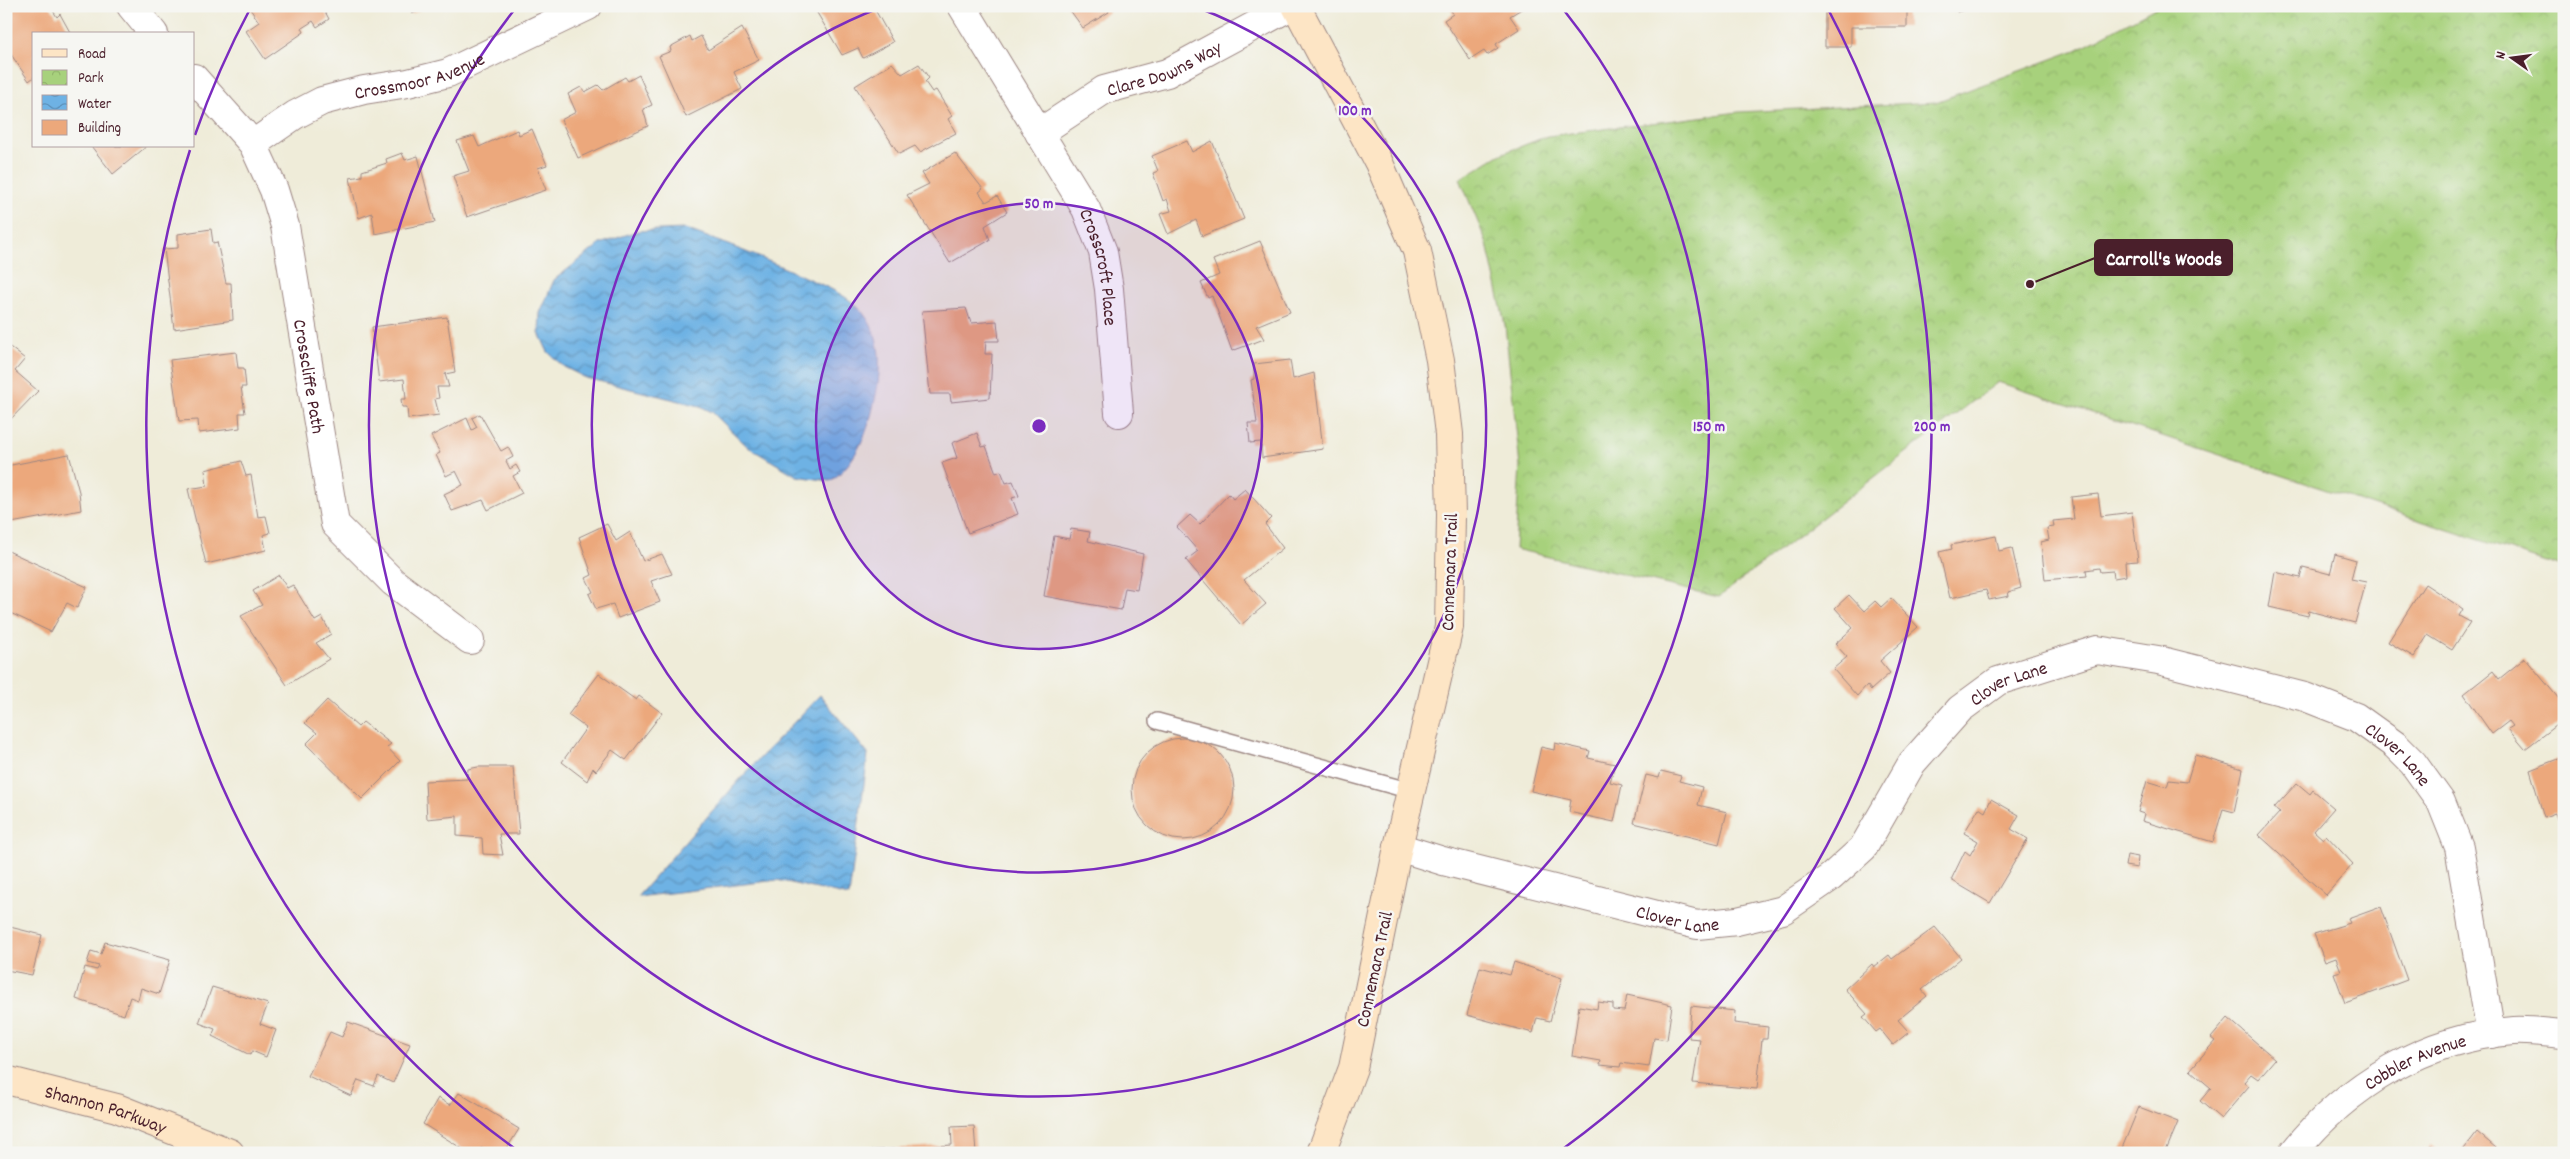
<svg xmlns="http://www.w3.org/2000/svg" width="2570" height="1159" font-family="Dekko,sans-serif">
<defs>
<pattern id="park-crowns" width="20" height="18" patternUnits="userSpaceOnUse" patternTransform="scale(1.25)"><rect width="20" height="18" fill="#a7d17c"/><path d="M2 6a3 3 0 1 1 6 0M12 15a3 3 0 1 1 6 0" fill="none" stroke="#91b36b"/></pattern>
<pattern id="water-waves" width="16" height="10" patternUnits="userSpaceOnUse" patternTransform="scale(1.25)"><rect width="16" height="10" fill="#6eb2e4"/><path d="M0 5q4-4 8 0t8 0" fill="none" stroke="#5c90b9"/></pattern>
</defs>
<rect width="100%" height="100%" fill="#f6f6f2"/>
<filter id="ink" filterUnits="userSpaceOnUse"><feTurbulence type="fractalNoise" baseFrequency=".02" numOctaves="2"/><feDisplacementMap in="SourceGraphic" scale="10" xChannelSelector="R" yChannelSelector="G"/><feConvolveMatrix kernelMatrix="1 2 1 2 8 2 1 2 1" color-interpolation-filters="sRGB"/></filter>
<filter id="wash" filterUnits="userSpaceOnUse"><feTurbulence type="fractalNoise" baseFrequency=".0096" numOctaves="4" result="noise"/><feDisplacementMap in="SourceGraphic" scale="20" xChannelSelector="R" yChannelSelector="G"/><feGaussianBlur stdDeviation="1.12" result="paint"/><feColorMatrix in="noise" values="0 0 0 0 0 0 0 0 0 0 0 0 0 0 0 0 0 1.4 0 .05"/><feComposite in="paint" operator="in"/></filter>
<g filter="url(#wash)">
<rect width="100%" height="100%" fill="#efecd9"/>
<!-- park -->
<path fill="url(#park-crowns)" stroke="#787854" d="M 2159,6 L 2564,6 L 2564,568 L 1998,382 L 1719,597 L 1515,549 L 1520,466 L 1505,325 L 1487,244 L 1460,179 L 1501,154 L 1548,136 L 1739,112 L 1936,102 L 2076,50 Z"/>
<!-- water -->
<g fill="url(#water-waves)" stroke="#5c6888">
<path d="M 685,229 C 727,244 768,260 809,279 C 827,287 851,297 863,313 C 885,340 881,377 873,408 C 867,434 854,466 830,481 L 797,476 L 748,447 L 712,412 L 700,406 L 586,378 L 564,367 L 548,352 L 539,333 L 540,313 L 554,280 L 600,244 L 637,231 Z"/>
<path d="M 820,695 L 868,754 L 849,896 L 777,880 L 637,897 L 742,777 Z"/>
</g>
<g id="blocks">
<!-- building -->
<g fill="#eca87b">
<path d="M 6,6 L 50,6 L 57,17 L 60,14 L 71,34 L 34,34 L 34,77 L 29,81 L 6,47 Z"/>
<path d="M 248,6 L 322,6 L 329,19 L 317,27 L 313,21 L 302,28 L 304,32 L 265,59 L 246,31 L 259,22 Z"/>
<path d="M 408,6 L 427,6 L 412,14 Z"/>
<path d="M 813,6 L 876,6 L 874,8 L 893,42 L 863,58 L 858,48 L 842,55 Z"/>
<path d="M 1067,6 L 1106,6 L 1109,12 L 1083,28 Z"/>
<path d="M 1452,6 L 1522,6 L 1523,8 L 1510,16 L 1519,29 L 1496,44 L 1498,48 L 1487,55 L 1484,51 L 1470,60 L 1444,20 L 1453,14 L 1450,8 Z"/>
<path d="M 1825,6 L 1907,6 L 1907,27 L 1851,27 L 1851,47 L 1825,47 Z"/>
<path d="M 1956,6 L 1976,6 L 1976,7 L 1957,12 Z"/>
<path d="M 1981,6 L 1994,6 L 1994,7 L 1981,10 Z"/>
<path d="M 742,28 L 759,60 L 734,72 L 742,89 L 686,117 L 659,56 L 671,51 L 670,47 L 690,36 L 692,41 L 701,36 L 708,50 Z"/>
<path d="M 892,63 L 902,74 L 919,64 L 929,78 L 925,82 L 932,92 L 936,90 L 952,116 L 948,119 L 956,133 L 920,152 L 915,146 L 899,154 L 855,86 Z"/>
<path d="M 639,75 L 652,105 L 643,109 L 648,126 L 578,158 L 561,120 L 576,112 L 568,94 L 581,87 L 585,92 L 598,85 L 603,90 L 625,77 L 628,81 Z"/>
<path d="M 532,129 L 547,165 L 538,168 L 546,190 L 467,217 L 453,176 L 469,171 L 457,141 L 474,136 L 479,147 L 517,130 L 519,135 Z"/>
<path d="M 1187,141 L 1192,152 L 1212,141 L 1244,219 L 1202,236 L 1196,220 L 1168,234 L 1160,214 L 1171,211 L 1167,199 L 1163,201 L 1153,173 L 1158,171 L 1152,156 Z"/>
<path d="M 91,146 L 147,146 L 113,174 Z"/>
<path d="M 402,153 L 405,160 L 418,156 L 435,222 L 375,234 L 372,213 L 359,218 L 350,178 L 362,176 L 362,171 L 387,163 L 386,159 Z"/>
<path d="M 955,153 L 983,189 L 979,192 L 986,202 L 997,196 L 1007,212 L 985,226 L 990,240 L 950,263 L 907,195 L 929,184 L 922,173 Z"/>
<path d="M 211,229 L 213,243 L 217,242 L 226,283 L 231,283 L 233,320 L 174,329 L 164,249 L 178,248 L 178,234 Z"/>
<path d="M 1260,241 L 1290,312 L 1256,326 L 1264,339 L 1232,351 L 1212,296 L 1208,298 L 1201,283 L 1219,275 L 1213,260 Z"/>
<path d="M 966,308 L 971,323 L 997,321 L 999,341 L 986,341 L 985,354 L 992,354 L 990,398 L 951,402 L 950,394 L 930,394 L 922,311 Z"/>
<path d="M 447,317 L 455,372 L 445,374 L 449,387 L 437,387 L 439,398 L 435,399 L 439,415 L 408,419 L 407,407 L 402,407 L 401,399 L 406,399 L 404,379 L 379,382 L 372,327 Z"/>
<path d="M 6,344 L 25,359 L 15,371 L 38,391 L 6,424 Z"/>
<path d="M 236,352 L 238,368 L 244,368 L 246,387 L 241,387 L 245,413 L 239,413 L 240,428 L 199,433 L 198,420 L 179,421 L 170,360 Z"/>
<path d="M 1290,360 L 1293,379 L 1314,373 L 1323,449 L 1262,458 L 1261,442 L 1250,443 L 1248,423 L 1257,423 L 1251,380 L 1254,379 L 1254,364 Z"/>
<path d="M 480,414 L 501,451 L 508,447 L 513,457 L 506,461 L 510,469 L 516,465 L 520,472 L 513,476 L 522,493 L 488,510 L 483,500 L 452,511 L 444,494 L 463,485 L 456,471 L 446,476 L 436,455 L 440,453 L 431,436 L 467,418 L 472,430 L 477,427 L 472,418 Z"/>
<path d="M 977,433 L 982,447 L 986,446 L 996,473 L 1001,471 L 1006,483 L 1013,481 L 1019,496 L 1012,498 L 1018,514 L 968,533 L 942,463 L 957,458 L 952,443 Z"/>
<path d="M 69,454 L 79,492 L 81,510 L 6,524 L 6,466 Z"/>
<path d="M 241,461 L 246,476 L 251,475 L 258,517 L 266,516 L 270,533 L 263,535 L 266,550 L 206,564 L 188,489 L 207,486 L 205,470 Z"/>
<path d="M 1245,489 L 1271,518 L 1265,524 L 1283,548 L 1244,580 L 1266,604 L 1241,625 L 1186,560 L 1198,551 L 1177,527 L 1190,515 L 1200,524 L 1229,494 L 1233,499 Z"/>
<path d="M 2098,494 L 2101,516 L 2132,512 L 2138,561 L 2125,562 L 2126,576 L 2114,578 L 2113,571 L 2100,572 L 2099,568 L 2086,570 L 2087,576 L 2045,580 L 2041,542 L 2049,540 L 2047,528 L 2054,527 L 2053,521 L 2074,519 L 2071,497 Z"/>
<path d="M 607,524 L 616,541 L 630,532 L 643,561 L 662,554 L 672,574 L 651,581 L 660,602 L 618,618 L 613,604 L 596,609 L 589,594 L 593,592 L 586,578 L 592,575 L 579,537 Z"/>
<path d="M 1071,529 L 1090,532 L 1088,541 L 1143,554 L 1137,590 L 1125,588 L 1121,610 L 1044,596 L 1054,536 L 1069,539 Z"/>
<path d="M 1996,536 L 1999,551 L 2012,548 L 2021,588 L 2008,592 L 2009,596 L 1989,600 L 1986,590 L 1950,598 L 1939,552 L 1952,549 L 1951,545 Z"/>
<path d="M 6,550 L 87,587 L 77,608 L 67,603 L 51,632 L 6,611 Z"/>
<path d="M 2335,554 L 2356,560 L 2351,579 L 2366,582 L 2355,623 L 2309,611 L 2308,616 L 2269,607 L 2275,572 L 2300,578 L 2303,567 L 2330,574 Z"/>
<path d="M 279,575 L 287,588 L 293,585 L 315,621 L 322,617 L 331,634 L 316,643 L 329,659 L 287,685 L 241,616 L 262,605 L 253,591 Z"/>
<path d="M 2425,584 L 2463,609 L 2459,616 L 2470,622 L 2452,650 L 2428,635 L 2414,657 L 2388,642 Z"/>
<path d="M 1849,595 L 1864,611 L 1875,601 L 1881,607 L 1891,598 L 1918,627 L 1880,661 L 1890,673 L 1871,690 L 1867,685 L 1857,696 L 1833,669 L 1847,657 L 1835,644 L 1853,628 L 1835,608 Z"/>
<path d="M 2525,658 L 2564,705 L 2564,719 L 2525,749 L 2508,729 L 2513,726 L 2509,721 L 2492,734 L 2464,694 L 2493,671 L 2499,679 Z"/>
<path d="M 599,674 L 636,700 L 639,696 L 662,713 L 626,760 L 612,750 L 596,771 L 593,768 L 587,781 L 562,762 L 586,728 L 568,715 Z"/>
<path d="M 327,700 L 358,727 L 363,722 L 391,744 L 387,747 L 400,761 L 362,799 L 306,744 L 317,733 L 305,723 Z"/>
<circle cx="1183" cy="789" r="51"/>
<path d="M 1555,743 L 1590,751 L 1588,758 L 1615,764 L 1610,782 L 1622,785 L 1614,822 L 1569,812 L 1571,800 L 1531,791 L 1541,747 L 1554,750 Z"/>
<path d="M 2195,755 L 2243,769 L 2234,812 L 2223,809 L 2213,842 L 2142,821 L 2144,814 L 2138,812 L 2147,781 L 2167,787 L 2169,780 L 2187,782 Z"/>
<path d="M 2564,757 L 2564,838 L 2555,813 L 2544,817 L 2530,770 Z"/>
<path d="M 478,767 L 513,767 L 519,834 L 499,834 L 503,855 L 483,854 L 482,838 L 457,836 L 457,816 L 427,819 L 425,781 L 467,779 L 468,769 Z"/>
<path d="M 1661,771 L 1681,776 L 1679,781 L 1702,787 L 1698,805 L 1727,812 L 1719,844 L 1634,823 L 1646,775 L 1659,778 Z"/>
<path d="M 2297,783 L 2310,794 L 2313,790 L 2334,808 L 2314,831 L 2323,839 L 2326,835 L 2353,864 L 2326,895 L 2259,835 L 2280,812 L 2274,808 Z"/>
<path d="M 1991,799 L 2019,815 L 2011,829 L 2028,839 L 1990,903 L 1951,880 L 1965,851 L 1970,855 L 1978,841 L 1964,833 L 1979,808 L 1985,812 Z"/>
<path d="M 2127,855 L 2138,857 L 2137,868 L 2125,866 Z"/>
<path d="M 2381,907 L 2407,980 L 2345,1003 L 2334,973 L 2341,971 L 2336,958 L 2325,962 L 2314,934 L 2350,923 L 2348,919 Z"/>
<path d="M 6,926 L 42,935 L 32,975 L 6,970 Z"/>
<path d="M 1935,927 L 1961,958 L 1922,990 L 1927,996 L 1898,1020 L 1909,1032 L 1893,1045 L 1880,1029 L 1876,1032 L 1863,1017 L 1867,1014 L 1845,989 L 1872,964 L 1874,967 L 1889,955 L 1892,959 Z"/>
<path d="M 105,942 L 170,960 L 159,994 L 141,988 L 138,1000 L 130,997 L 124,1015 L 76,999 L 85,967 L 97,970 L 99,966 L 87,963 L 91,951 L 101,954 Z"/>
<path d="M 1514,962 L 1562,978 L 1550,1021 L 1537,1018 L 1533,1033 L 1467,1015 L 1480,967 L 1510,975 Z"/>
<path d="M 212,987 L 268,1004 L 260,1024 L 276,1030 L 266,1057 L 252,1051 L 250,1055 L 212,1036 L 215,1029 L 199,1023 Z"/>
<path d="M 1627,995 L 1672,1005 L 1667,1040 L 1654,1038 L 1649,1067 L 1621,1063 L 1620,1067 L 1600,1065 L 1601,1061 L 1572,1056 L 1579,1006 L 1597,1009 L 1598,1002 L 1613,1004 L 1613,1010 L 1624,1011 Z"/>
<path d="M 1691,1006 L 1735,1011 L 1734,1023 L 1768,1027 L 1767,1039 L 1762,1039 L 1757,1089 L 1693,1083 L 1700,1039 L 1689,1038 Z"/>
<path d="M 2228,1018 L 2275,1059 L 2258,1079 L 2251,1074 L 2244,1082 L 2249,1086 L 2221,1119 L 2200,1101 L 2211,1088 L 2190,1070 L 2215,1041 L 2211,1038 Z"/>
<path d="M 348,1022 L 410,1044 L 393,1083 L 378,1076 L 374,1086 L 358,1080 L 351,1096 L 308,1076 L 330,1032 L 342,1037 Z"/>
<path d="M 459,1093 L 519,1129 L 504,1153 L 490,1153 L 481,1148 L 478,1153 L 469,1153 L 423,1124 L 438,1098 L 450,1105 Z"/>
<path d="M 2139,1107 L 2178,1122 L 2166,1151 L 2170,1153 L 2120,1153 Z"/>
<path d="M 974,1126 L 976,1153 L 863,1153 L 862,1151 L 952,1145 L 951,1127 Z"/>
<path d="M 2477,1132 L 2502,1153 L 2461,1153 Z"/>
<path d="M 2431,1145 L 2440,1153 L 2425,1153 Z"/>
</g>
</g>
</g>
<g filter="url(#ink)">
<use href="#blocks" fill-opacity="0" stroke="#9c8682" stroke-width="1"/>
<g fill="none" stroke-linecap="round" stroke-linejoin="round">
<defs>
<path id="lane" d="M 1157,721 L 1411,791"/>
<g id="street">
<path d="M 131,6 L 154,34"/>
<path id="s1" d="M 962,6 L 1086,209 L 1103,252 L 1109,289 L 1119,413"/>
<path id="s2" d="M 194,78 L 253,144 L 274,190 L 285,226 L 335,524 L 393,582 L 470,640"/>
<path id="s3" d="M 1039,133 L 1104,90 L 1167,73 L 1291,6"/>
<path id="s4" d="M 253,144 L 295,115 L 322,101 L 364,90 L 408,83 L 448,73 L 588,6"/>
<path id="s5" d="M 1398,847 L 1443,861 L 1697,925 L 1737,921 L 1783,910 L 1831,877 L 1863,848 L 1912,763 L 1960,709 L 1998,681 L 2097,650 L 2158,660 L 2305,697 L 2356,717 L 2395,745 L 2413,763 L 2441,802 L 2459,847 L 2491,1034"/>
<path id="s6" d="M 2293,1153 C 2347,1085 2426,1037 2514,1031 C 2530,1030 2548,1033 2564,1034"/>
</g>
<g id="secondary">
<path d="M 1296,6 L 1379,163 L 1417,251 L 1440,360 L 1449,434 L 1451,515 L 1449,627 L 1398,847 L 1353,1068 L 1321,1153"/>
<path id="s7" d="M 6,1080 L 117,1108 L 230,1153"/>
</g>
</defs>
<!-- lane casing -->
<use href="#lane" stroke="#9c8682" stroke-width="18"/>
<!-- street casing -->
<use href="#street" stroke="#9c8682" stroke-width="30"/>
<!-- secondary casing -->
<use href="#secondary" stroke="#9c8682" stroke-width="30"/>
<!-- lane -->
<use href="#lane" stroke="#fff" stroke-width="15"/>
<!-- street -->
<use href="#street" stroke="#fff" stroke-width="28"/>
<!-- secondary -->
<use href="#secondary" stroke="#fde5c5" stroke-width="28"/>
</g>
</g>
<!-- distance rings -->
<circle cx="1039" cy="426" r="223" fill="#7b2cbf" fill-opacity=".12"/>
<g fill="none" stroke="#7b2cbf" stroke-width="2.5">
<circle cx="1039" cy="426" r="223"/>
<path d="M1196 7A447 447 0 1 1 882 7"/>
<path d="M1563 9A670 670 0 1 1 515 9"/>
<path d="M514 1148A893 893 0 0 1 190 150M195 135A893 893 0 0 1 251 7M1827 7A893 893 0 0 1 1564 1148"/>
</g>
<g text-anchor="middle" stroke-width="5" stroke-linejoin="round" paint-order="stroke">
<!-- street labels -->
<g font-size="19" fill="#4a1f2b" stroke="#f6f6f2">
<text dy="7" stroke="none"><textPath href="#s3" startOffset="142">Clare Downs Way</textPath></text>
<text dy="7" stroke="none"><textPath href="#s4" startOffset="182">Crossmoor Avenue</textPath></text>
<text dy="7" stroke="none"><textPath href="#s1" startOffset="298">Crosscroft Place</textPath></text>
<text dy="7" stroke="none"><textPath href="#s2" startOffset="329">Crosscliffe Path</textPath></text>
<text transform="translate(1448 572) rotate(-88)" y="7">Connemara Trail</text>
<text dy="7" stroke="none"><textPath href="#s5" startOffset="724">Clover Lane</textPath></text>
<text dy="7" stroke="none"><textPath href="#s5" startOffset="1144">Clover Lane</textPath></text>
<text dy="7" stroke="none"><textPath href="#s5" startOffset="289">Clover Lane</textPath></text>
<text transform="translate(1373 969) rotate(-78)" y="7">Connemara Trail</text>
<text dy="7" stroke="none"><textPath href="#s6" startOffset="155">Cobbler Avenue</textPath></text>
<text dy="7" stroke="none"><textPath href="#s7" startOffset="104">Shannon Parkway</textPath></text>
</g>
</g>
<circle cx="1039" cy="426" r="8" fill="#7b2cbf" stroke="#f6f6f2" stroke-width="2.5"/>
<g font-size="15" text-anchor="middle" font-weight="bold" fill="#7b2cbf" stroke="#f6f6f2" stroke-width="5" stroke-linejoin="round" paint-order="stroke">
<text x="1355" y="115">100 m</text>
<text x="1039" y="208">50 m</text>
<text x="1709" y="431">150 m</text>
<text x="1932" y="431">200 m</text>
</g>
<!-- callouts -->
<path fill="none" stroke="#4a1f2b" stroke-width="2" d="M2030 284L2095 258"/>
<circle fill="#4a1f2b" stroke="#f6f6f2" stroke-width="2" cx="2030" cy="284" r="5"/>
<rect fill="#4a1f2b" stroke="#4a1f2b" stroke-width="2" x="2095" y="240" width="137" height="35" rx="5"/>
<g font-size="20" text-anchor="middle" font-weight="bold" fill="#fff">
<text x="2164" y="265">Carroll's Woods</text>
</g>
<!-- margin -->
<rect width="2570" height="1159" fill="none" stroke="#f6f6f2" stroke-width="25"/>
<!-- legend -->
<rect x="32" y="32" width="162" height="115" fill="#f6f6f2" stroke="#b1a0a2"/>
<rect x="42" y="49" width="25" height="8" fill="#fde5c5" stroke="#b1a0a2"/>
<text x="78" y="58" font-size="15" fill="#4a1f2b">Road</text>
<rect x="42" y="70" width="25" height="15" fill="url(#park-crowns)" stroke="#b1a0a2"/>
<text x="78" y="82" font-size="15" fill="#4a1f2b">Park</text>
<rect x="42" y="95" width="25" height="15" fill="url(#water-waves)" stroke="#b1a0a2"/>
<text x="78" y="108" font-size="15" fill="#4a1f2b">Water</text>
<rect x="42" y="120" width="25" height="15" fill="#eca87b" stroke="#b1a0a2"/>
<text x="78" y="132" font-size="15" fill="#4a1f2b">Building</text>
<!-- north arrow -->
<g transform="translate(2512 58) rotate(284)" stroke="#f6f6f2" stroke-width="4" paint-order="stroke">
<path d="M0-4L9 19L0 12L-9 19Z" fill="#4a1f2b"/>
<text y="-8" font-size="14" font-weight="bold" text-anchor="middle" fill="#4a1f2b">N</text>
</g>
</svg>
